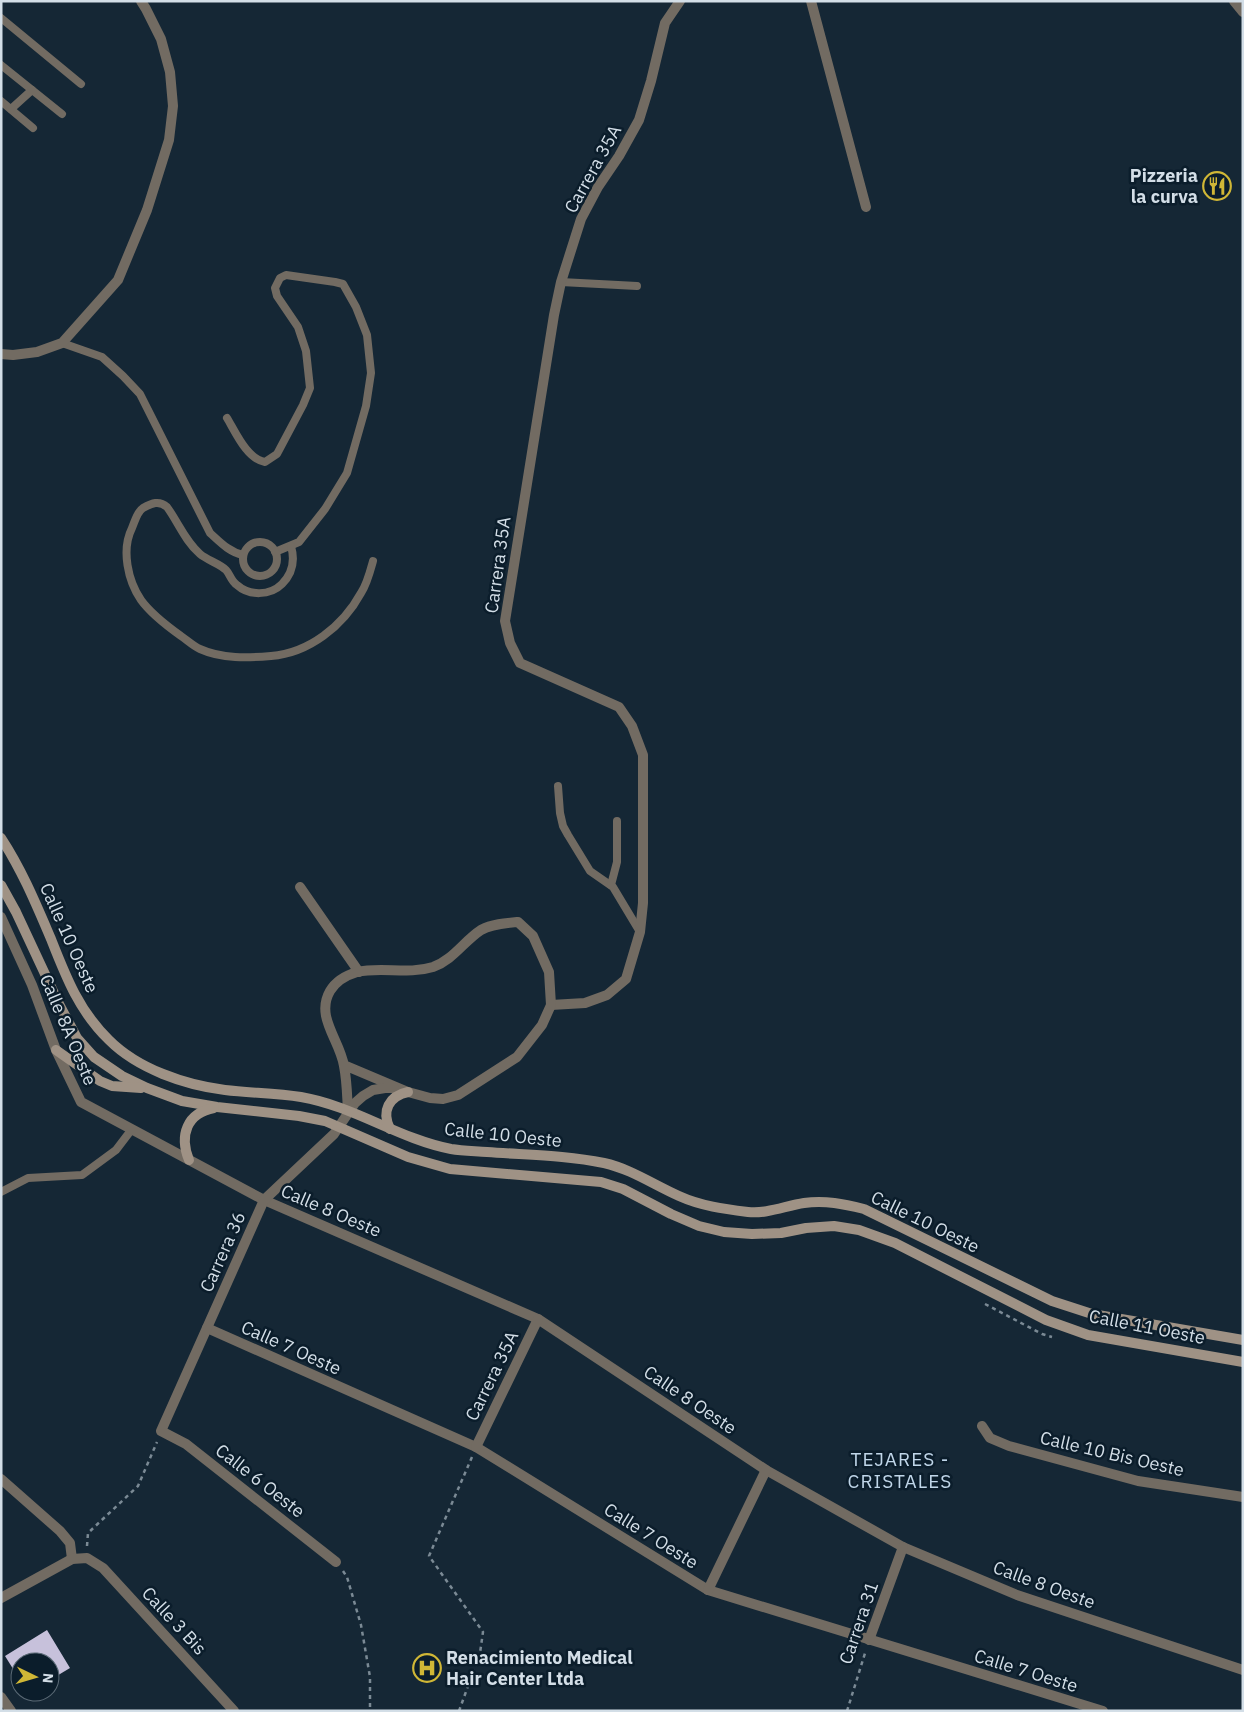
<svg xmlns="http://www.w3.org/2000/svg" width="1244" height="1712" font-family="'IBM Plex Sans',sans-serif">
<rect width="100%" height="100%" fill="#152735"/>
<!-- building -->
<path fill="#c7c1db" d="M 47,1630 L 70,1668 L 50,1680 L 50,1662 L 20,1662 L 20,1680 L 5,1656 Z"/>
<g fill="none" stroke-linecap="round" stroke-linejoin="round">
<!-- path -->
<g stroke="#7b8a95" stroke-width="2.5" stroke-dasharray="4 4" stroke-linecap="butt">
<path d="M 985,1304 L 1042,1334 L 1052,1337"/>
<path d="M 87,1546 L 88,1533 L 138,1486 L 157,1442"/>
<path d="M 343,1571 L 347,1577 L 361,1625 L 370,1677 L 370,1711"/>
<path d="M 459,1711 L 480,1653 L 483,1632 L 429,1556 L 472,1457"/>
<path d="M 847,1711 L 866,1650"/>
</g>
<!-- service -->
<g stroke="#726b62" stroke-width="8">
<path d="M 1,18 L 81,84"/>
<path d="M 1,65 L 62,114"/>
<path d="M 1,101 L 33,128"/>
<path d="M 11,109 L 32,90"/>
<path d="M 561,282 L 637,286"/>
<path d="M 62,343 L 102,357 L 123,376 L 140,394 L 210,533 C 220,542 229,552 243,555"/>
<path d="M 227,418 C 236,433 247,459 265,462 L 277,454 L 303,405 L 310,388 L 306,351 L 298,327 L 277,296 L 275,288 L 280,278 L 286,275 L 335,282 L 343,284 L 356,307 L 367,335 L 371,373 L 366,406 L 347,473 L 325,509 L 299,542 L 275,552"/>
<circle cx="260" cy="559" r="17"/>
<path d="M 291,546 C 295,560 293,573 282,584 C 270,596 249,596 237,585 C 231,581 230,574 226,570 C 220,564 207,560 200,554 C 185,541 178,522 167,507 C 159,500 152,503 143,508 C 137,512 135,521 132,528 C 121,550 128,581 141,600 C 151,614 167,626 181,636 C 187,640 193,646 200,649 C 222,659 248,658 271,656 C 309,653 343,626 361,593 C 367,584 370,572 373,561"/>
<path d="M 558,786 L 560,813 L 563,826 L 568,835 L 590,871 L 613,887 L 640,932"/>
<path d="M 611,885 L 617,862 L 617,821"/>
<path d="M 1,1192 L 28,1178 L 82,1175 L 116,1150 L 132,1129"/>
</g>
<!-- minor -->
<g stroke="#726b62" stroke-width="10">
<path d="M 811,1 L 866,207"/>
<path d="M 1,354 L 13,355 L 37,352 L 62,343 L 118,280 L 147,210 L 169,140 L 173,106 L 170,72 L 161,39 L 146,9 L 141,1"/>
<path d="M 300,887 L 359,972"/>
<path d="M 1,917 L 32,985 L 56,1050 L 81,1102 L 264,1200 L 538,1319 L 766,1470 L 903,1547 L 1017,1595 L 1243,1670"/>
<path d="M 551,1005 L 585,1003 L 607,995 L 626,979 L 640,932 L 643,903 L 643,755 L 632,726 L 619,707 L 520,663 L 510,643 L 505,621 L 554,315 L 561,282 L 581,219 L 598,187 L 619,156 L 639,120 L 651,81 L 665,23 L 680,1"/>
<path d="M 344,1065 L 408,1092 L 430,1098 L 443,1099 L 458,1095 L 517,1057 L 542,1025 L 551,1005 L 549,972 L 533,936 L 518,922 C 506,923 492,924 481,930 C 464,941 453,960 433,967 C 407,975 382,966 357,972 C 347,975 336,981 330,991 C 315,1017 340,1040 344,1066 C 347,1081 347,1096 348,1111"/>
<path d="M 207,1328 L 476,1447 L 708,1590 L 1103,1711"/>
<path d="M 982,1426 L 990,1438 L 1009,1446 L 1138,1481 L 1243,1497"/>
<path d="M 476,1447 L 538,1319"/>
<path d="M 1,1479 L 60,1531 L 70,1543 L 72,1559"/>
<path d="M 336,1562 L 186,1444 L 161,1431 L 264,1200 L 334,1134 L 355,1103 L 363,1096 L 373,1090 L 385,1088 L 394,1088"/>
<path d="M 708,1590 L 766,1470"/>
<path d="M 1,1598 L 72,1559 L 87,1558 L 103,1568 L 234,1711"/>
<path d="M 869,1640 L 903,1547"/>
<path d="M 1,1697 L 11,1711"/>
</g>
<!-- tertiary -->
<path stroke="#726b62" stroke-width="10" d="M 1234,1 L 1243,12"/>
<!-- secondary -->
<g stroke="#9f9285" stroke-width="10">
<path d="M 1,838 C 22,870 36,904 51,939 C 66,977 79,1011 109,1040 C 138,1069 185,1085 225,1090 C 250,1093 276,1093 301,1097 C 354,1106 399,1139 451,1149 C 463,1151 475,1151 487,1152 C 526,1155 566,1155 604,1163 C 631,1169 654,1185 679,1196 C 701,1206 724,1209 748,1212 C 767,1214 785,1206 804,1203 C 825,1200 844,1204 864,1209 L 1052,1301 L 1092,1314 L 1243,1340"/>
<path d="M 1,885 L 16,912 L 59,1004 L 77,1038 L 94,1057 L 122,1076 L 147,1088 L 182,1101 L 217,1107 L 299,1116 L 325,1121 L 408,1157 L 450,1169 L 601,1182 L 623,1189 L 671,1214 L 699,1226 L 724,1232 L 752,1234 L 781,1233 L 806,1228 L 834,1226 L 859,1230 L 895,1243 L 1046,1320 L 1088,1335 L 1243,1362"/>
<path d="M 56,1050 L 100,1081 L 112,1086 L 141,1088"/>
<path d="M 390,1129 C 381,1111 389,1096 408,1092"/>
<path d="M 189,1160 C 179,1135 187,1113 214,1108"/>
</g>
</g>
<!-- icons -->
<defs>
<symbol id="restaurant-ring" viewBox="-11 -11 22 22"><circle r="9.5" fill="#0b1d2b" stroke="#d0b736" stroke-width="1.5"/><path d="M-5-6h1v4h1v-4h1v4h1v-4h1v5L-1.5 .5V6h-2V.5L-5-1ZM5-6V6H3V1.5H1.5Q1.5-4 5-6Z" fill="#d0b736"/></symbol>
<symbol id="hospital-ring" viewBox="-11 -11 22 22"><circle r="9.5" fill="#0b1d2b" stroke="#d0b736" stroke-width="1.5"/><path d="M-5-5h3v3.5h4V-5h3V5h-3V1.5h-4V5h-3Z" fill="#d0b736"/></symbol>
</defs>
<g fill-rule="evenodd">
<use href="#restaurant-ring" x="1201" y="170" width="32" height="32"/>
<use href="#hospital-ring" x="411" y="1652" width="32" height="32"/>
</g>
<g text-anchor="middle" stroke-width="5" stroke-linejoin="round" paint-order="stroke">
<!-- street labels -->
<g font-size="18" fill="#d3dee7" stroke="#0b1d2b">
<text transform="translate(593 169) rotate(-61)" y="6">Carrera 35A</text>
<text transform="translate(498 565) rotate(-82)" y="6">Carrera 35A</text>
<text transform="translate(69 938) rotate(66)" y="6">Calle 10 Oeste</text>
<text transform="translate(68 1030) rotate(67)" y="6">Calle 8A Oeste</text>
<text transform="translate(503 1135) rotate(6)" y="6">Calle 10 Oeste</text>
<text transform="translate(331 1211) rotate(23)" y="6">Calle 8 Oeste</text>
<text transform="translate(925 1222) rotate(26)" y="6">Calle 10 Oeste</text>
<text transform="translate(223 1252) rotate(-66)" y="6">Carrera 36</text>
<text transform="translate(1147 1327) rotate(11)" y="6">Calle 11 Oeste</text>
<text transform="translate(291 1348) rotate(24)" y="6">Calle 7 Oeste</text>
<text transform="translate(492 1376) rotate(-64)" y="6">Carrera 35A</text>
<text transform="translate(690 1400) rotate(34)" y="6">Calle 8 Oeste</text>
<text transform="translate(1112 1454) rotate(13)" y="6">Calle 10 Bis Oeste</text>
<text transform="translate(260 1481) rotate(38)" y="6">Calle 6 Oeste</text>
<text transform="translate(651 1536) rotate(32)" y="6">Calle 7 Oeste</text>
<text transform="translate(1044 1585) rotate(20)" y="6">Calle 8 Oeste</text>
<text transform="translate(174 1621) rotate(47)" y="6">Calle 3 Bis</text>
<text transform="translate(859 1623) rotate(-71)" y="6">Carrera 31</text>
<text transform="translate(1026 1671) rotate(17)" y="6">Calle 7 Oeste</text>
</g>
<!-- poi labels -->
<g font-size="18" font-weight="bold" fill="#d3dee7" stroke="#0b1d2b" text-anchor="end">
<text x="1198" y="182">Pizzeria<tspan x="1198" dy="21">la curva</tspan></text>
<text x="446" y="1664" text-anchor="start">Renacimiento Medical<tspan x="446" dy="21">Hair Center Ltda</tspan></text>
</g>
<!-- neighbourhood labels -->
<g font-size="19" letter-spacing="1" fill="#c0d6e9" stroke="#0b1d2b">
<text x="900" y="1466">TEJARES -<tspan x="900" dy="22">CRISTALES</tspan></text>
</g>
</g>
<!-- border -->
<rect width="1244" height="1712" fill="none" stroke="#d3dee7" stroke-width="5"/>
<!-- north arrow -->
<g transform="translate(35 1677) rotate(95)"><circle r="24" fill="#0b1d2b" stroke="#5b6a76"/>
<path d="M0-4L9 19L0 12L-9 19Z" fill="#d0b736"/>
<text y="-8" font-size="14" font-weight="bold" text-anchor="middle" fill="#d3dee7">N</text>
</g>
</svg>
